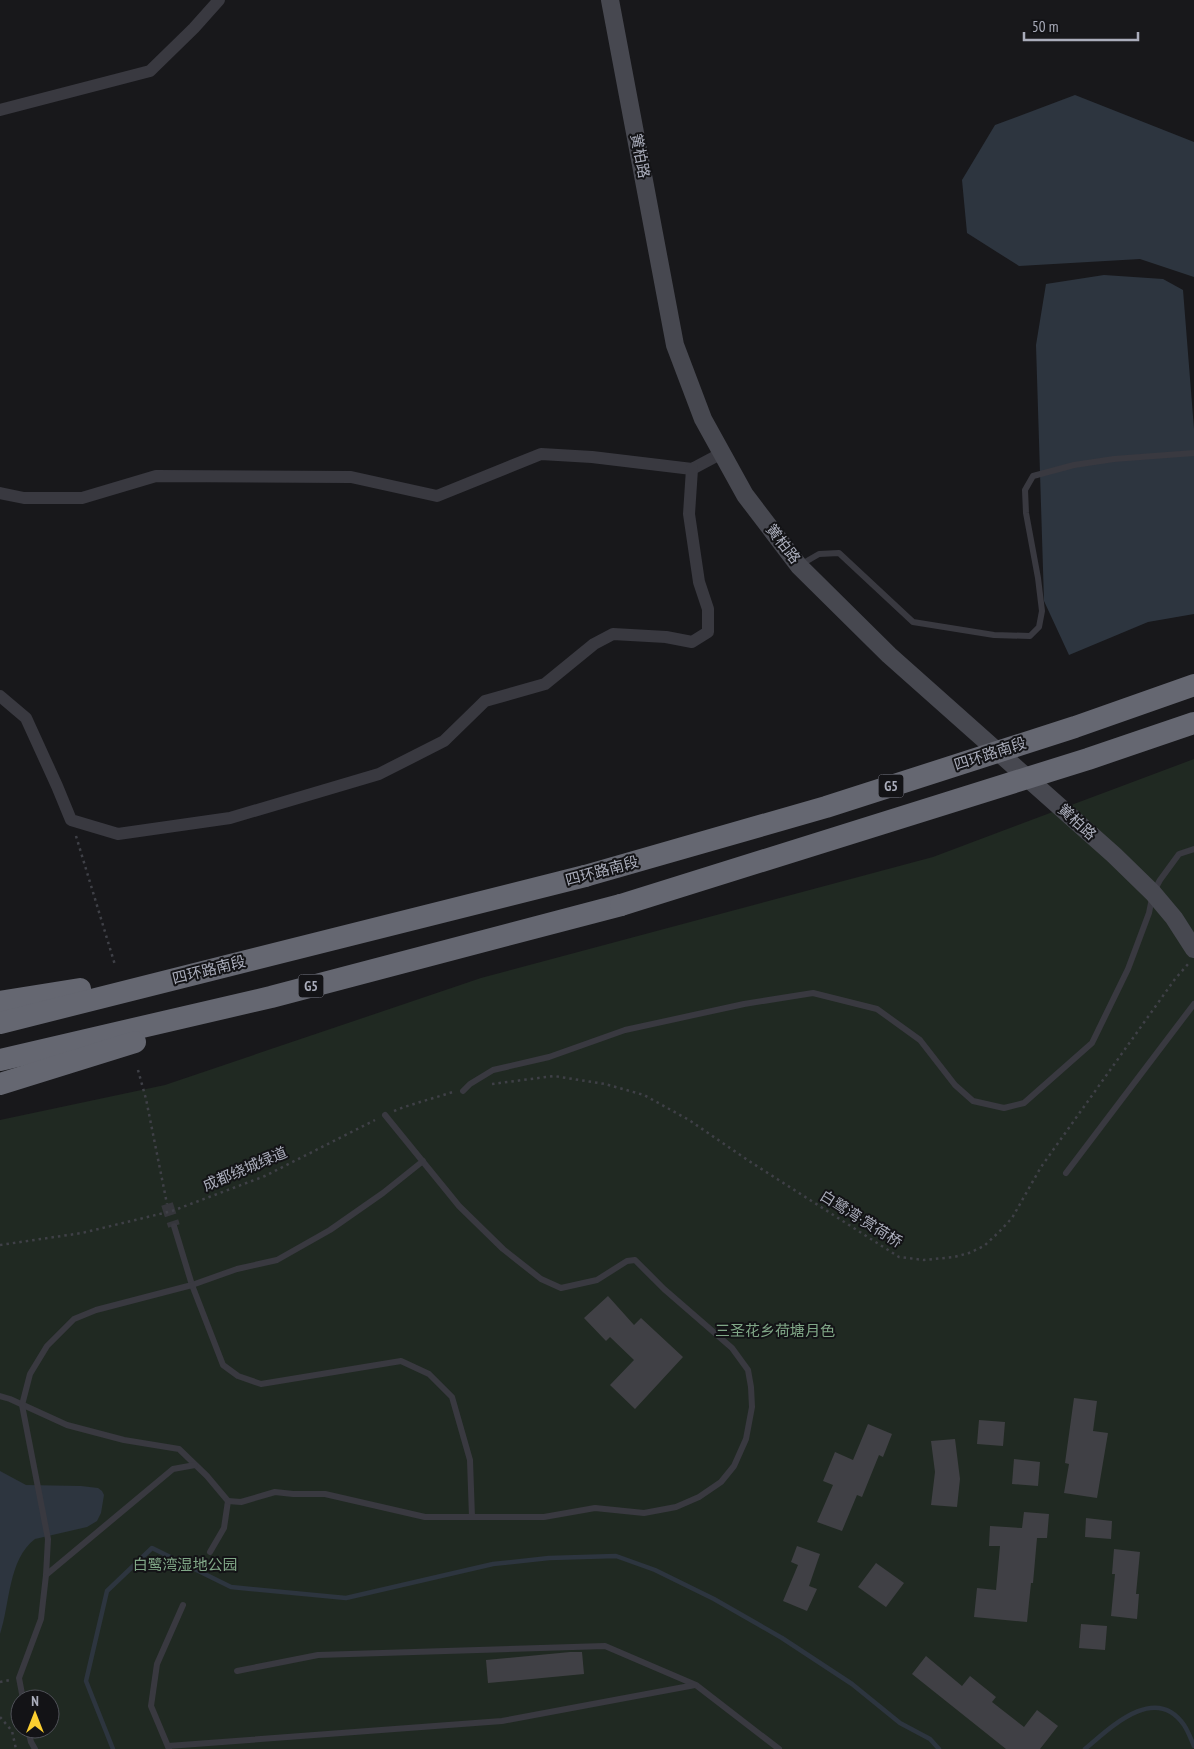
<svg xmlns="http://www.w3.org/2000/svg" width="1194" height="1749" font-family="'PT Sans Narrow','Noto Sans SC',sans-serif">
<rect width="100%" height="100%" fill="#18181b"/>
<!-- green -->
<path fill="#202922" fill-rule="evenodd" d="M 1194,759 L 1194,1749 L 0,1749 L 0,1120 L 165,1085 L 481,978 L 933,857 ZM 20,1699 L 50,1699 L 50,1729 L 20,1729 Z"/>
<!-- water -->
<g fill="#2d353f">
<path d="M 1075,95 L 1194,142 L 1194,277 L 1140,259 L 1019,266 L 967,233 L 962,180 L 995,125 Z"/>
<path d="M 1104,275 L 1163,279 L 1183,290 L 1194,429 L 1194,614 L 1148,622 L 1069,655 L 1044,601 L 1036,345 L 1046,284 Z"/>
<path d="M 0,1471 L 26,1485 L 81,1486 L 98,1488 L 102,1491 L 104,1495 L 101,1513 L 97,1521 L 87,1527 L 35,1539 C 8,1559 10,1605 0,1634 Z"/>
</g>
<g fill="none" stroke-linecap="round" stroke-linejoin="round">
<!-- stream -->
<g stroke="#2d353f" stroke-width="4.5">
<path d="M 113,1749 L 86,1681 L 107,1591 L 152,1548 L 231,1587 L 346,1598 L 493,1564 L 549,1558 L 616,1556 L 655,1570 L 714,1599 L 782,1638 L 852,1684 L 900,1723 L 930,1739 L 939,1749"/>
<path d="M 1085,1749 C 1110,1728 1155,1683 1184,1725 C 1188,1731 1191,1739 1194,1746"/>
</g>
</g>
<!-- building -->
<g fill="#404045">
<path d="M 608,1296 L 634,1325 L 641,1318 L 683,1357 L 635,1409 L 610,1385 L 634,1360 L 610,1337 L 606,1341 L 584,1318 Z"/>
<path d="M 1074,1398 L 1097,1401 L 1093,1431 L 1108,1433 L 1097,1498 L 1064,1493 L 1069,1464 L 1065,1463 Z"/>
<path d="M 979,1420 L 1005,1422 L 1003,1446 L 977,1444 Z"/>
<path d="M 868,1424 L 892,1434 L 883,1457 L 879,1455 L 862,1497 L 857,1495 L 842,1531 L 817,1522 L 833,1485 L 823,1481 L 835,1452 L 853,1460 Z"/>
<path d="M 955,1439 L 960,1479 L 957,1507 L 931,1505 L 935,1472 L 931,1441 Z"/>
<path d="M 1014,1459 L 1040,1462 L 1038,1486 L 1012,1484 Z"/>
<path d="M 1024,1512 L 1049,1514 L 1047,1538 L 1037,1538 L 1033,1583 L 1031,1583 L 1027,1622 L 974,1617 L 977,1588 L 996,1590 L 1000,1546 L 989,1546 L 990,1526 L 1022,1528 Z"/>
<path d="M 1086,1518 L 1112,1521 L 1111,1539 L 1085,1537 Z"/>
<path d="M 797,1546 L 820,1554 L 809,1586 L 817,1589 L 807,1611 L 783,1601 L 798,1565 L 791,1562 Z"/>
<path d="M 1114,1549 L 1140,1552 L 1136,1594 L 1139,1594 L 1137,1619 L 1111,1616 L 1115,1574 L 1112,1574 Z"/>
<path d="M 876,1563 L 904,1583 L 886,1607 L 858,1587 Z"/>
<path d="M 1081,1624 L 1107,1626 L 1105,1650 L 1079,1648 Z"/>
<path d="M 570,1652 L 582,1652 L 584,1674 L 488,1683 L 486,1660 Z"/>
<path d="M 926,1656 L 962,1686 L 970,1676 L 996,1697 L 992,1702 L 1024,1727 L 1037,1710 L 1058,1726 L 1040,1749 L 1006,1749 L 912,1674 Z"/>
</g>
<g fill="none" stroke-linecap="round" stroke-linejoin="round">
<!-- street-tunnel -->
<path stroke="#35363b" stroke-width="12" stroke-dasharray="12 6" stroke-linecap="butt" d="M 167,1204 L 174,1226"/>
<!-- path -->
<g stroke="#3f4047" stroke-width="2.5" stroke-dasharray="2.5 4" stroke-linecap="butt">
<path d="M 76,836 L 115,965"/>
<path d="M 138,1070 L 146,1099 L 167,1204"/>
<path d="M 492,1084 L 554,1076 L 605,1084 L 644,1095 L 689,1120 L 749,1161 L 899,1257 L 924,1260 L 954,1257 L 969,1253 L 984,1246 L 999,1232 L 1012,1218 L 1041,1167 L 1175,979 L 1189,963"/>
<path d="M 394,1111 L 404,1107 L 453,1092"/>
<path d="M 0,1245 L 82,1233 L 172,1211 L 265,1176 L 375,1120"/>
<path d="M 0,1682 L 10,1680"/>
<path d="M 0,1717 L 12,1731 L 16,1749"/>
</g>
<!-- lane -->
<g stroke="#393940" stroke-width="6">
<path d="M 800,565 L 819,554 L 839,553 L 913,622 L 994,635 L 1030,636 L 1039,627 L 1042,611 L 1038,578 L 1026,513 L 1025,490 L 1033,476 L 1074,465 L 1114,459 L 1194,453"/>
<path d="M 463,1091 L 470,1084 L 493,1070 L 549,1057 L 625,1030 L 744,1004 L 813,993 L 877,1009 L 920,1040 L 955,1085 L 973,1101 L 1004,1108 L 1024,1103 L 1092,1043 L 1128,969 L 1149,913 L 1153,893 L 1160,880 L 1179,854 L 1194,849"/>
<path d="M 1066,1173 L 1194,1004"/>
<path d="M 174,1226 L 192,1285 L 223,1365 L 238,1376 L 261,1384 L 401,1361 L 429,1374 L 452,1397 L 470,1460 L 472,1517"/>
<path d="M 0,1396 L 10,1399 L 67,1425 L 124,1440 L 179,1449 L 207,1476 L 228,1501 L 224,1528 L 210,1552"/>
<path d="M 228,1501 L 241,1502 L 275,1492 L 293,1494 L 325,1494 L 425,1517 L 544,1517 L 595,1508 L 644,1513 L 676,1507 L 699,1497 L 721,1482 L 734,1466 L 746,1439 L 752,1407 L 751,1387 L 748,1370 L 732,1348 L 664,1289 L 635,1260 L 627,1261 L 597,1280 L 561,1288 L 541,1279 L 503,1249 L 459,1206 L 385,1115"/>
<path d="M 46,1575 L 173,1469 L 195,1465"/>
<path d="M 237,1671 L 318,1655 L 605,1646 L 696,1685 L 779,1749"/>
<path d="M 23,1699 L 19,1678 L 41,1619 L 46,1575 L 48,1539 L 22,1405 L 30,1374 L 47,1346 L 74,1319 L 96,1310 L 192,1285 L 237,1269 L 277,1260 L 330,1230 L 383,1193 L 423,1161"/>
<path d="M 28,1729 L 31,1742 L 35,1749"/>
<path d="M 168,1746 L 502,1721 L 695,1685"/>
<path d="M 169,1749 L 151,1706 L 157,1664 L 183,1605"/>
</g>
<!-- street -->
<g stroke="#393940" stroke-width="12">
<path d="M 0,110 L 150,71 L 194,28 L 219,0"/>
<path d="M 0,493 L 24,498 L 82,498 L 156,476 L 351,477 L 437,496 L 541,454 L 592,457 L 692,469 L 722,453"/>
<path d="M 0,696 L 26,718 L 57,786 L 71,820 L 118,834 L 230,818 L 379,774 L 444,741 L 485,701 L 545,684 L 594,644 L 613,634 L 666,637 L 692,642 L 708,632 L 708,609 L 699,582 L 689,514 L 692,469"/>
</g>
<!-- secondary -->
<path stroke="#474850" stroke-width="18" d="M 610,0 L 675,345 L 703,419 L 745,495 L 799,566 L 889,655 L 1114,855 L 1153,893 L 1174,918 L 1194,949"/>
<!-- highway -->
<g stroke="#656771" stroke-width="22">
<path d="M 0,1002 L 80,989"/>
<path d="M 0,1023 L 585,876"/>
<path d="M 0,1060 L 271,997 L 621,905"/>
<path d="M 0,1084 L 135,1042"/>
</g>
<!-- highway-bridge -->
<g stroke="#656771" stroke-width="22">
<path d="M 585,876 L 826,807 L 1075,727 L 1194,685"/>
<path d="M 621,905 L 1088,759 L 1194,723"/>
</g>
</g>
<g text-anchor="middle" stroke-width="4" stroke-linejoin="round" paint-order="stroke">
<!-- shield labels -->
<g fill="#131316" stroke="#7d7f8a" stroke-width="1">
<rect x="878.5" y="774.5" width="25" height="23" rx="4"/>
<rect x="298.5" y="974.5" width="25" height="23" rx="4"/>
</g>
<g font-size="14" font-weight="bold" fill="#aaadbb">
<text x="891" y="791">G5</text>
<text x="311" y="991">G5</text>
</g>
<!-- street labels -->
<g font-size="15" fill="#aaadbb" stroke="#131316">
<text transform="translate(640 156) rotate(79)" y="5">黉柏路</text>
<text transform="translate(783 544) rotate(52)" y="5">黉柏路</text>
<text transform="translate(990 754) rotate(-18)" y="5">四环路南段</text>
<text transform="translate(1077 822) rotate(42)" y="5">黉柏路</text>
<text transform="translate(602 871) rotate(-15)" y="5">四环路南段</text>
<text transform="translate(209 970) rotate(-14)" y="5">四环路南段</text>
<text transform="translate(245 1169) rotate(-23)" y="5">成都绕城绿道</text>
<text transform="translate(861 1219) rotate(32)" y="5">白鹭湾·赏荷桥</text>
</g>
<!-- park labels -->
<g font-size="15" fill="#80a787" stroke="#131316">
<text x="775" y="1336">三圣花乡荷塘月色</text>
<text x="185" y="1570">白鹭湾湿地公园</text>
</g>
</g>
<!-- north arrow -->
<g transform="translate(35 1714)"><circle r="24" fill="#131316" stroke="#4f5158"/>
<path d="M0-4L9 19L0 12L-9 19Z" fill="#fbce30"/>
<text y="-8" font-size="14" font-weight="bold" text-anchor="middle" fill="#aaadbb">N</text>
</g>
<!-- scale -->
<path d="M1024 32v8h114v-8" fill="none" stroke="#aaadbb" stroke-width="2.5"/>
<text x="1032" y="32" font-size="15" fill="#aaadbb" stroke="#131316" stroke-width="4" paint-order="stroke">50 m</text>
</svg>
